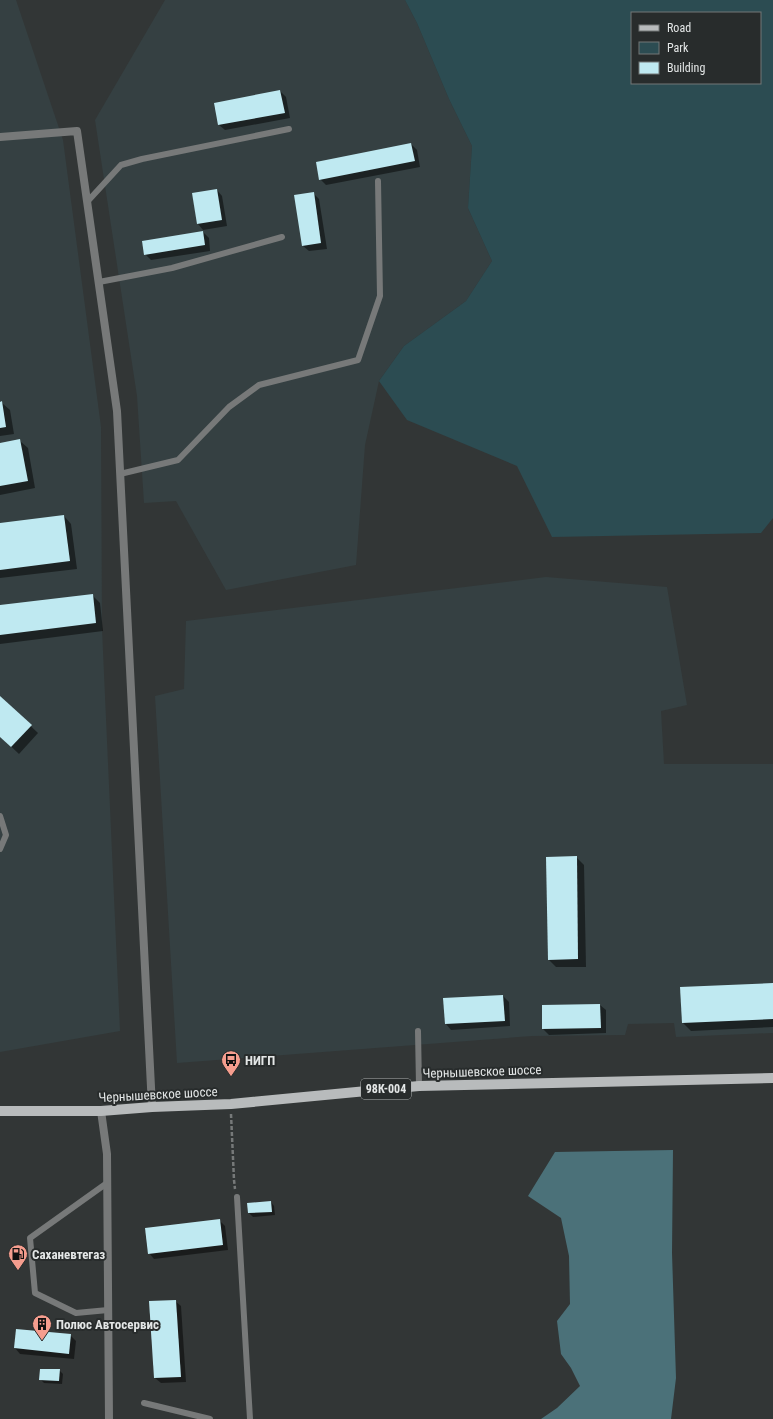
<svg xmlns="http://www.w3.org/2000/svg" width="773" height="1419" font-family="'Roboto Condensed',sans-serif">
<rect width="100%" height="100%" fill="#323636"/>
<!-- built -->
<g fill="#354042">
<path d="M 0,0 L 16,0 L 63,140 L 101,427 L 102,629 L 120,1031 L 0,1052 Z"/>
<path d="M 165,0 L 405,0 L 417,23 L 449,99 L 472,146 L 468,208 L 492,261 L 466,301 L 404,346 L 379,381 L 365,445 L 356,565 L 226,590 L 176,501 L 144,503 L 137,396 L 95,120 Z"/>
<path d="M 546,577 L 667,587 L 687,705 L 661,711 L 664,764 L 773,764 L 773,1033 L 676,1037 L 674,1023 L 628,1024 L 625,1035 L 532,1036 L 177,1063 L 155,696 L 184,689 L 186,621 Z"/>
</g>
<!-- green -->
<path fill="#2c4c52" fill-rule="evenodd" d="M 405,0 L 773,0 L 773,518 L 761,533 L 552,537 L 517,466 L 407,420 L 379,381 L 404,346 L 466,301 L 492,261 L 468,208 L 472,146 L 449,99 L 417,23 ZM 632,13 L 760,13 L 760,83 L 632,83 Z"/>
<!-- forest -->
<path fill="#4b7179" d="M 673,1150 L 672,1253 L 676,1378 L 671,1419 L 541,1419 L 557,1408 L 580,1386 L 571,1368 L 561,1354 L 557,1321 L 570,1304 L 569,1256 L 561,1218 L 528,1196 L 555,1152 Z"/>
<!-- shadow -->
<g fill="#0007">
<path d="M 280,91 L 286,97 L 290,118 L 225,130 L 219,125 Z"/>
<path d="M 411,144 L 417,150 L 420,167 L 326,185 L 320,179 Z"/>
<path d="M 217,190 L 222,196 L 227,226 L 203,230 L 198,224 L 193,194 Z"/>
<path d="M 313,193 L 319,199 L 327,249 L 309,251 L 303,246 Z"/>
<path d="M 203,232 L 209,238 L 210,251 L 151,260 L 145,254 Z"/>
<path d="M 0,403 L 2,403 L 10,410 L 14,434 L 0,436 Z"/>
<path d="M 20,441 L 28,448 L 35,488 L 0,495 L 0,444 Z"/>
<path d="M 64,516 L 71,524 L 77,569 L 0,578 L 0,524 Z"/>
<path d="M 92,595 L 100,603 L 103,631 L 0,644 L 0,606 Z"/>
<path d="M 0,697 L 38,733 L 19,754 L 0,736 Z"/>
<path d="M 576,857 L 584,865 L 586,967 L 556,967 L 549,960 Z"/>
<path d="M 773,984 L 773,1027 L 691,1031 L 683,1023 Z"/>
<path d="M 503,996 L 509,1002 L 510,1026 L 451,1030 L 446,1024 L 444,999 Z"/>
<path d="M 600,1005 L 606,1010 L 606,1033 L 549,1035 L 543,1029 L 543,1006 Z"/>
<path d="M 271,1202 L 274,1206 L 275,1215 L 253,1217 L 249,1213 L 248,1204 Z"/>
<path d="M 219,1220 L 225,1226 L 228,1250 L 154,1259 L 149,1253 Z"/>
<path d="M 175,1301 L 181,1306 L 186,1382 L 161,1383 L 155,1378 Z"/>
<path d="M 70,1335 L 76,1341 L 74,1359 L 20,1354 L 15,1348 Z"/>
<path d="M 59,1370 L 63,1374 L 62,1384 L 44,1383 L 40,1379 Z"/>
</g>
<!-- building -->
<g fill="#bfe9f1">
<path d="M 280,90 L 285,113 L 218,125 L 214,103 Z"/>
<path d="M 411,143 L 415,161 L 319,180 L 316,162 Z"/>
<path d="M 217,189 L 222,220 L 197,224 L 192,193 Z"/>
<path d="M 314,192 L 321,243 L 302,246 L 294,195 Z"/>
<path d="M 203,231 L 205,245 L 144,255 L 142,241 Z"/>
<path d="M 2,401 L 6,427 L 0,428 L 0,402 Z"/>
<path d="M 20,439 L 28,481 L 0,486 L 0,443 Z"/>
<path d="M 64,515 L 70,561 L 0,570 L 0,523 Z"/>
<path d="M 93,594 L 96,623 L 0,635 L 0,605 Z"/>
<path d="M 0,696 L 32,725 L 11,747 L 0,737 Z"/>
<path d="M 577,856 L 578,959 L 548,960 L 546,857 Z"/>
<path d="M 773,983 L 773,1019 L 682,1023 L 680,987 Z"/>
<path d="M 503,995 L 505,1021 L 445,1024 L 443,998 Z"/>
<path d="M 600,1004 L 601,1028 L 542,1029 L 542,1005 Z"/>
<path d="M 271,1201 L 272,1212 L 248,1213 L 247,1203 Z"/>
<path d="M 220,1219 L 223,1245 L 148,1254 L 145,1228 Z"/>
<path d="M 176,1300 L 181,1377 L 154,1378 L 149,1301 Z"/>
<path d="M 16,1329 L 71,1334 L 69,1354 L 14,1348 Z"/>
<path d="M 40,1369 L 60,1369 L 59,1381 L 39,1380 Z"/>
</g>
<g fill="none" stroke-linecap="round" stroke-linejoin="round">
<!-- path -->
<path stroke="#767979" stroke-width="2.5" stroke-dasharray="4 2" stroke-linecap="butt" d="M 231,1114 L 234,1180 L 235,1189"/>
<!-- lane -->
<g stroke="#777979" stroke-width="6">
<path d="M 87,202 L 121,165 L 142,159 L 289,129"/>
<path d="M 99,282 L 172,268 L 282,237"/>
<path d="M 120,474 L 178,460 L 229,407 L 259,385 L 358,360 L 380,296 L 378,181"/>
<path d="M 0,816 L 6,835 L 0,849"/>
<path d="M 418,1031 L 419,1086"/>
<path d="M 107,1183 L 30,1238 L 35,1293 L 76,1313 L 108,1310"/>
<path d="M 237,1197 L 250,1419"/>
<path d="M 144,1403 L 210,1419"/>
</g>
<!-- street -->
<g stroke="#777979" stroke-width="8">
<path d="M 0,137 L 77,131 L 117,411 L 152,1107"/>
<path d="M 101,1111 L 107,1154 L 109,1419"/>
</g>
<!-- primary -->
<path stroke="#b8bbbc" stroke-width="10" d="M 0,1111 L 101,1111 L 152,1107 L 231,1104 L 419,1086 L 773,1078"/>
</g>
<!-- icons -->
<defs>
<symbol id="bus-pin" viewBox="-11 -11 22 30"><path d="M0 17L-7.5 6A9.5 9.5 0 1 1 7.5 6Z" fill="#f59d8e" stroke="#282c2c"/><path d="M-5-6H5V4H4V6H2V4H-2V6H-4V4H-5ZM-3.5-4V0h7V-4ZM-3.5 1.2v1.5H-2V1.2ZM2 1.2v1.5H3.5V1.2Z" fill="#111"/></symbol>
<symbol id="fuel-pin" viewBox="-11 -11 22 30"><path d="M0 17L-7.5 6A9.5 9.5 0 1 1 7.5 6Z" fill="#f59d8e" stroke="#282c2c"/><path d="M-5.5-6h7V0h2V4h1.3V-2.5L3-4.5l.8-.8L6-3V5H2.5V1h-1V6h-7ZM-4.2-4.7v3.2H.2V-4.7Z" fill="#111"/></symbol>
<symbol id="building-pin" viewBox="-11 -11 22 30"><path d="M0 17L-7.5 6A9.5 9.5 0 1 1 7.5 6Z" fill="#f59d8e" stroke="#282c2c"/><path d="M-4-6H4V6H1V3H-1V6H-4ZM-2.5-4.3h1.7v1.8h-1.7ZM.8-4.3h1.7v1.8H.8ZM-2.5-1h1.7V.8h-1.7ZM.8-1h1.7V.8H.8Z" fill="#111"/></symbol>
</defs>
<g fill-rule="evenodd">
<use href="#bus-pin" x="220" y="1049" width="22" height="30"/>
<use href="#fuel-pin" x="7" y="1243" width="22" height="30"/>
<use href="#building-pin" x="31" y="1313" width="22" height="30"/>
</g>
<g text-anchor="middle" stroke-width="4" stroke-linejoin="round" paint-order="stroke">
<!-- shield labels -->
<rect fill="#282c2c" stroke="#acafaf" stroke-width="1" x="361" y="1079" width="50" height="20" rx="3"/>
<g font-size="12" font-weight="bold" fill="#e4e7e7">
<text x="386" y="1093">98К-004</text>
</g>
<!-- poi labels -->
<g font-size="13" font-weight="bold" fill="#e4e7e7" stroke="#282c2c" text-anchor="start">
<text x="245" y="1065">НИГП</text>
<text x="32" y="1259">Саханевтегаз</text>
<text x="56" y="1329">Полюс Автосервис</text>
</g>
<!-- street labels -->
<g font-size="13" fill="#e4e7e7" stroke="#282c2c">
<text transform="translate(482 1071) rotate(-2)" y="5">Чернышевское шоссе</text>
<text transform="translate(158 1094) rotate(-3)" y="5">Чернышевское шоссе</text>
</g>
</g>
<!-- legend -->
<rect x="631" y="12" width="130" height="72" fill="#282c2c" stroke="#737777"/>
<rect x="639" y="25" width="20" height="6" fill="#b8bbbc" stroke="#737777"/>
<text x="667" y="32" font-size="12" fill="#e4e7e7">Road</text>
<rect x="639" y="42" width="20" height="12" fill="#2c4c52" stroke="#737777"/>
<text x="667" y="52" font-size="12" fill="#e4e7e7">Park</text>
<rect x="639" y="62" width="20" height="12" fill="#bfe9f1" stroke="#737777"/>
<text x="667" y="72" font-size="12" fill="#e4e7e7">Building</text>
</svg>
